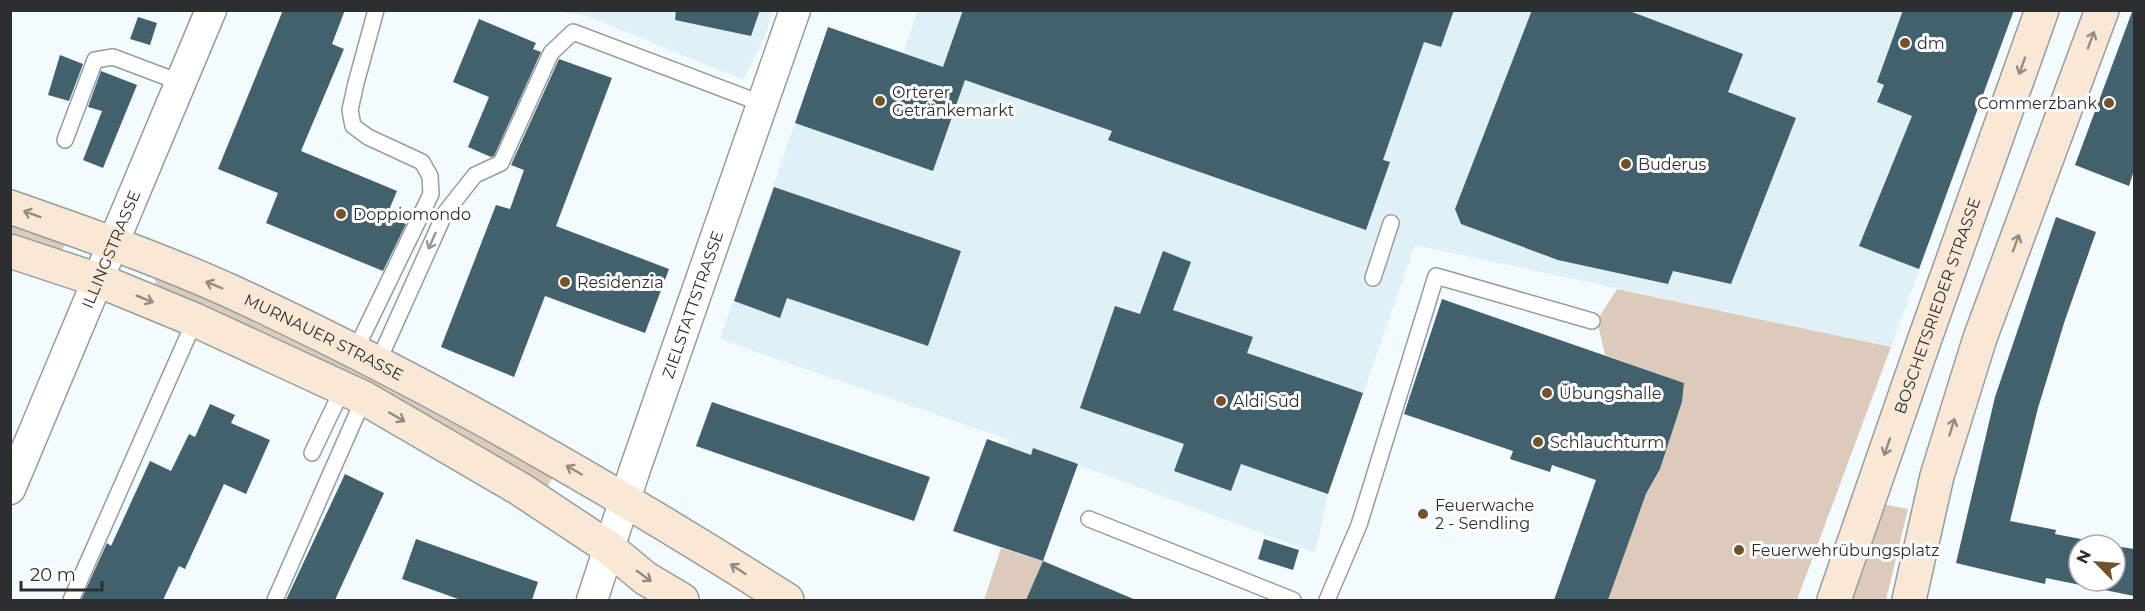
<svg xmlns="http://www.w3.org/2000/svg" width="2145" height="611" font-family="Montserrat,sans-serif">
<rect width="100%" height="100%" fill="#f3fbfe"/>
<!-- built -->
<g fill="#e0f0f7">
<path d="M 918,10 L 2014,11 L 1891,347 L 1415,245 L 1328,494 L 1315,553 L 1033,448 L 1001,548 L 974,539 L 1009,440 L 720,339 L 828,27 L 903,53 Z"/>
<path d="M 554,11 L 773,11 L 764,39 L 743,80 L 587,16 Z"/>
</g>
<!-- green -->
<g fill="#dccbba">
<path d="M 11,220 L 62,238 L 65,245 L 61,252 L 11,238 Z"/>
<path d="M 159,277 L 290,330 L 555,473 L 546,489 L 155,286 L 155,280 Z"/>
<path d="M 1617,289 L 1891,347 L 1797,600 L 1608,600 L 1645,497 L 1660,469 L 1682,403 L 1684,383 L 1605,355 L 1597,320 Z"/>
<path d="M 1876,503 L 1908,509 L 1886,600 L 1842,600 Z"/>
<path d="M 1001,548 L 1043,561 L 1026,600 L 984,600 Z"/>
</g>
<!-- building -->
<g fill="#42616d">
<path d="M 283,10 L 345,10 L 332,44 L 344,49 L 301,151 L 397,191 L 386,217 L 406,224 L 383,271 L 266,223 L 278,193 L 218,169 Z"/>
<path d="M 676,10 L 760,10 L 751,36 L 675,20 Z"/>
<path d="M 963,10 L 1454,10 L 1441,47 L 1424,42 L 1383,160 L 1390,162 L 1366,230 L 1108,140 L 1112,131 L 965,80 L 933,171 L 795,123 L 828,27 L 943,67 Z"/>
<path d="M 1532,10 L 1627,10 L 1743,54 L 1728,92 L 1796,118 L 1731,284 L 1673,271 L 1668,284 L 1558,260 L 1461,224 L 1455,209 Z"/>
<path d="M 1903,10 L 2014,10 L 1919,269 L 1859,246 L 1912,116 L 1877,102 L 1884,85 L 1877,82 Z"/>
<path d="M 2132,12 L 2134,12 L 2134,170 L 2129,186 L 2075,165 Z"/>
<path d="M 138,17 L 157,23 L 150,45 L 130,39 Z"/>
<path d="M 479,19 L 536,43 L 533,49 L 541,52 L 494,156 L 491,157 L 468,147 L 489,97 L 453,82 Z"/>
<path d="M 60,55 L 83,64 L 69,101 L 48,95 Z"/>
<path d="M 559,59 L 612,78 L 556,226 L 669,269 L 645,333 L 545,296 L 514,377 L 441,347 L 496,205 L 510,209 L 524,170 L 511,165 Z"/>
<path d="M 101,71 L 137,85 L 103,168 L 83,160 L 102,111 L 88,107 Z"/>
<path d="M 774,187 L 961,251 L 928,346 L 787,298 L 780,318 L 734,301 Z"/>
<path d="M 2056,217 L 2096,232 L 2065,320 L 2038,408 L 2010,521 L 2056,530 L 2055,534 L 2112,545 L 2079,545 L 2079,581 L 2115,581 L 2115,546 L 2134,549 L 2134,596 L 2046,578 L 2045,584 L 1956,563 L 1995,397 Z"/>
<path d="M 1163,251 L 1191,262 L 1173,310 L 1253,337 L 1247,353 L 1363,393 L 1328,494 L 1241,464 L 1231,491 L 1174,471 L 1184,444 L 1080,408 L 1115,306 L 1140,314 Z"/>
<path d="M 1442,299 L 1684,383 L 1682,402 L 1660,469 L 1646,494 L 1608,600 L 1554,600 L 1596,480 L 1552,465 L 1550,472 L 1510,459 L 1513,451 L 1404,414 Z"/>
<path d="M 712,402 L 930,477 L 914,521 L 696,446 Z"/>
<path d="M 210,404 L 235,415 L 231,423 L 270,440 L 246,494 L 224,484 L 185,569 L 179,566 L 163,600 L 81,600 L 107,543 L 111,546 L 150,461 L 171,471 L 189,434 L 195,437 Z"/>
<path d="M 987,439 L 1031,455 L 1033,448 L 1078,464 L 1043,561 L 953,531 Z"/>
<path d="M 345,474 L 384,493 L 335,600 L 286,600 Z"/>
<path d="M 416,539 L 538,582 L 532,600 L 461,600 L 402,579 Z"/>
<path d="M 1264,539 L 1299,550 L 1293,570 L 1258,559 Z"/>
<path d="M 1043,561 L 1136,600 L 1026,600 Z"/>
</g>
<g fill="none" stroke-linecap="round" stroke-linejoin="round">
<defs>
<g id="service">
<path d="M 65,140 L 95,60 L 113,57 L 182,83"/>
<path d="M 1373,278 L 1391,223"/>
<path d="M 355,351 L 431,194 L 430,176 L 422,162 L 368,137 L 353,126 L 350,110 L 356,83 L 376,10"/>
<path d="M 378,362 L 445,213 L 475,175 L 501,163 L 551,53 L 573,32 L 763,104"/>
<path d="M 312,453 L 343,388"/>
<path d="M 1089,519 L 1293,600"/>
<path d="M 71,600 L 195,320"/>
<path d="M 275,600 L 364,398"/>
<path d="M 1327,600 L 1359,525 L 1436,276 L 1592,321"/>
</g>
<g id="minor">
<path id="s1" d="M 10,489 L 211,10"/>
<path id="s2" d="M 592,600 L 635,469 L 795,10"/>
</g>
<g id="secondary">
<path id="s3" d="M 10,207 C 84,233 159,259 230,291 C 423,380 608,486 787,600"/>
<path d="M 10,251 L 98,280 L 195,320 L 364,398 L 520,489 L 609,548 L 645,578 L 682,600"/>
<path id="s4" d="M 1834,600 L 1924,341 L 2042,10"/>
<path d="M 1909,600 L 1937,476 L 1980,338 L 2102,10"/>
</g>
</defs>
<!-- service casing -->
<use href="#service" stroke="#969da0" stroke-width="18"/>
<!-- minor casing -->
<use href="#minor" stroke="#969da0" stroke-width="33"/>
<!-- secondary casing -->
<use href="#secondary" stroke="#969da0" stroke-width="36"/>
<!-- service -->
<use href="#service" stroke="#fff" stroke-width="15"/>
<!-- minor -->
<use href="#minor" stroke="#fff" stroke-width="30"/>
<!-- secondary -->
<use href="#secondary" stroke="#f9e8d5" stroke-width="33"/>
</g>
<!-- one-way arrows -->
<defs><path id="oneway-shaft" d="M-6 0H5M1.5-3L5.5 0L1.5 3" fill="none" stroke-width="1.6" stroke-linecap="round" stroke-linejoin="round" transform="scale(1.5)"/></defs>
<g stroke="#928c82">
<use href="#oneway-shaft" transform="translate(2091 40) rotate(-70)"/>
<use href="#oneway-shaft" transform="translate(2022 66) rotate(110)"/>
<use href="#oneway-shaft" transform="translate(32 214) rotate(-160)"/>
<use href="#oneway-shaft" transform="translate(2016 243) rotate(-70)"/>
<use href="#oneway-shaft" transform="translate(214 285) rotate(-158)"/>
<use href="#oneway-shaft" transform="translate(145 299) rotate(22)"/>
<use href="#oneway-shaft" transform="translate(397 417) rotate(30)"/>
<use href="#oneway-shaft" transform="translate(1952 427) rotate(-73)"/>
<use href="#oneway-shaft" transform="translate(1887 447) rotate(109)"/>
<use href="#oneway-shaft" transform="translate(574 470) rotate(-150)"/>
<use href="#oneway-shaft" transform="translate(738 569) rotate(-147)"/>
<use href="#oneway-shaft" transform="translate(644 576) rotate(36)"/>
</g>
<use stroke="#969798" href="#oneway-shaft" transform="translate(432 241) rotate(114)"/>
<!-- markers -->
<g fill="#735229" stroke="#fff" stroke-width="2">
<circle cx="1905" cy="43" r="6"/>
<circle cx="880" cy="101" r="6"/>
<circle cx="2109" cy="103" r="6"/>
<circle cx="1626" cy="164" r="6"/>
<circle cx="341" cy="214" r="6"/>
<circle cx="565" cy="282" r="6"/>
<circle cx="1547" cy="393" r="6"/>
<circle cx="1221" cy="401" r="6"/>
<circle cx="1538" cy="442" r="6"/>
<circle cx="1423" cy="514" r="6"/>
<circle cx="1739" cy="550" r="6"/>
</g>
<g text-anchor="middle" stroke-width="6" stroke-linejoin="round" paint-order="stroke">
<!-- poi labels -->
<g font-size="16" fill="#2c2f30" stroke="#fff" text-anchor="start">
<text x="1917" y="49">dm</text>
<text x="892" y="98">Orterer<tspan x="892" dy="18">Getränkemarkt</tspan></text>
<text x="2097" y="109" text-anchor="end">Commerzbank</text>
<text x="1638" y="170">Buderus</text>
<text x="353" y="220">Doppiomondo</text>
<text x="577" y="288">Residenzia</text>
<text x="1559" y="399">Übungshalle</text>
<text x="1233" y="407">Aldi Süd</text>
<text x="1550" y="448">Schlauchturm</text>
<text x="1435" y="511">Feuerwache<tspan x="1435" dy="18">2 - Sendling</tspan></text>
<text x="1751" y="556">Feuerwehrübungsplatz</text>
</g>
<!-- street labels -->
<g font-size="16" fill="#2c2f30" stroke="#fff">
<text dy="6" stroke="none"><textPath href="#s1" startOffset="260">ILLINGSTRASSE</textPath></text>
<text dy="6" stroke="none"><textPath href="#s2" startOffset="312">ZIELSTATTSTRASSE</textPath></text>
<text dy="6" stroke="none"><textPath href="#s4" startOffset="312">BOSCHETSRIEDER STRASSE</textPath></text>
<text dy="6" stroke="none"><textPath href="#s3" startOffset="340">MURNAUER STRASSE</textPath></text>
</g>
</g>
<!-- border -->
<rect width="2145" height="611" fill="none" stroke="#2c2f30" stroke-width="24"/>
<!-- north arrow -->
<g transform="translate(2097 563) rotate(295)"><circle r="28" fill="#ffffff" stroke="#abacac" stroke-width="1.5"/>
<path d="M0-4.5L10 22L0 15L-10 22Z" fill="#735229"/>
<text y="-9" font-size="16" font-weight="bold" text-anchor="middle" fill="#2c2f30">N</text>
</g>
<!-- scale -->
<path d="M21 581v9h81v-9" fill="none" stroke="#2c2f30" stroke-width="3"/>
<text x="30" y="581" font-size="18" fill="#2c2f30" stroke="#ffffff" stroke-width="4.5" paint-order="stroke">20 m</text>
</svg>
